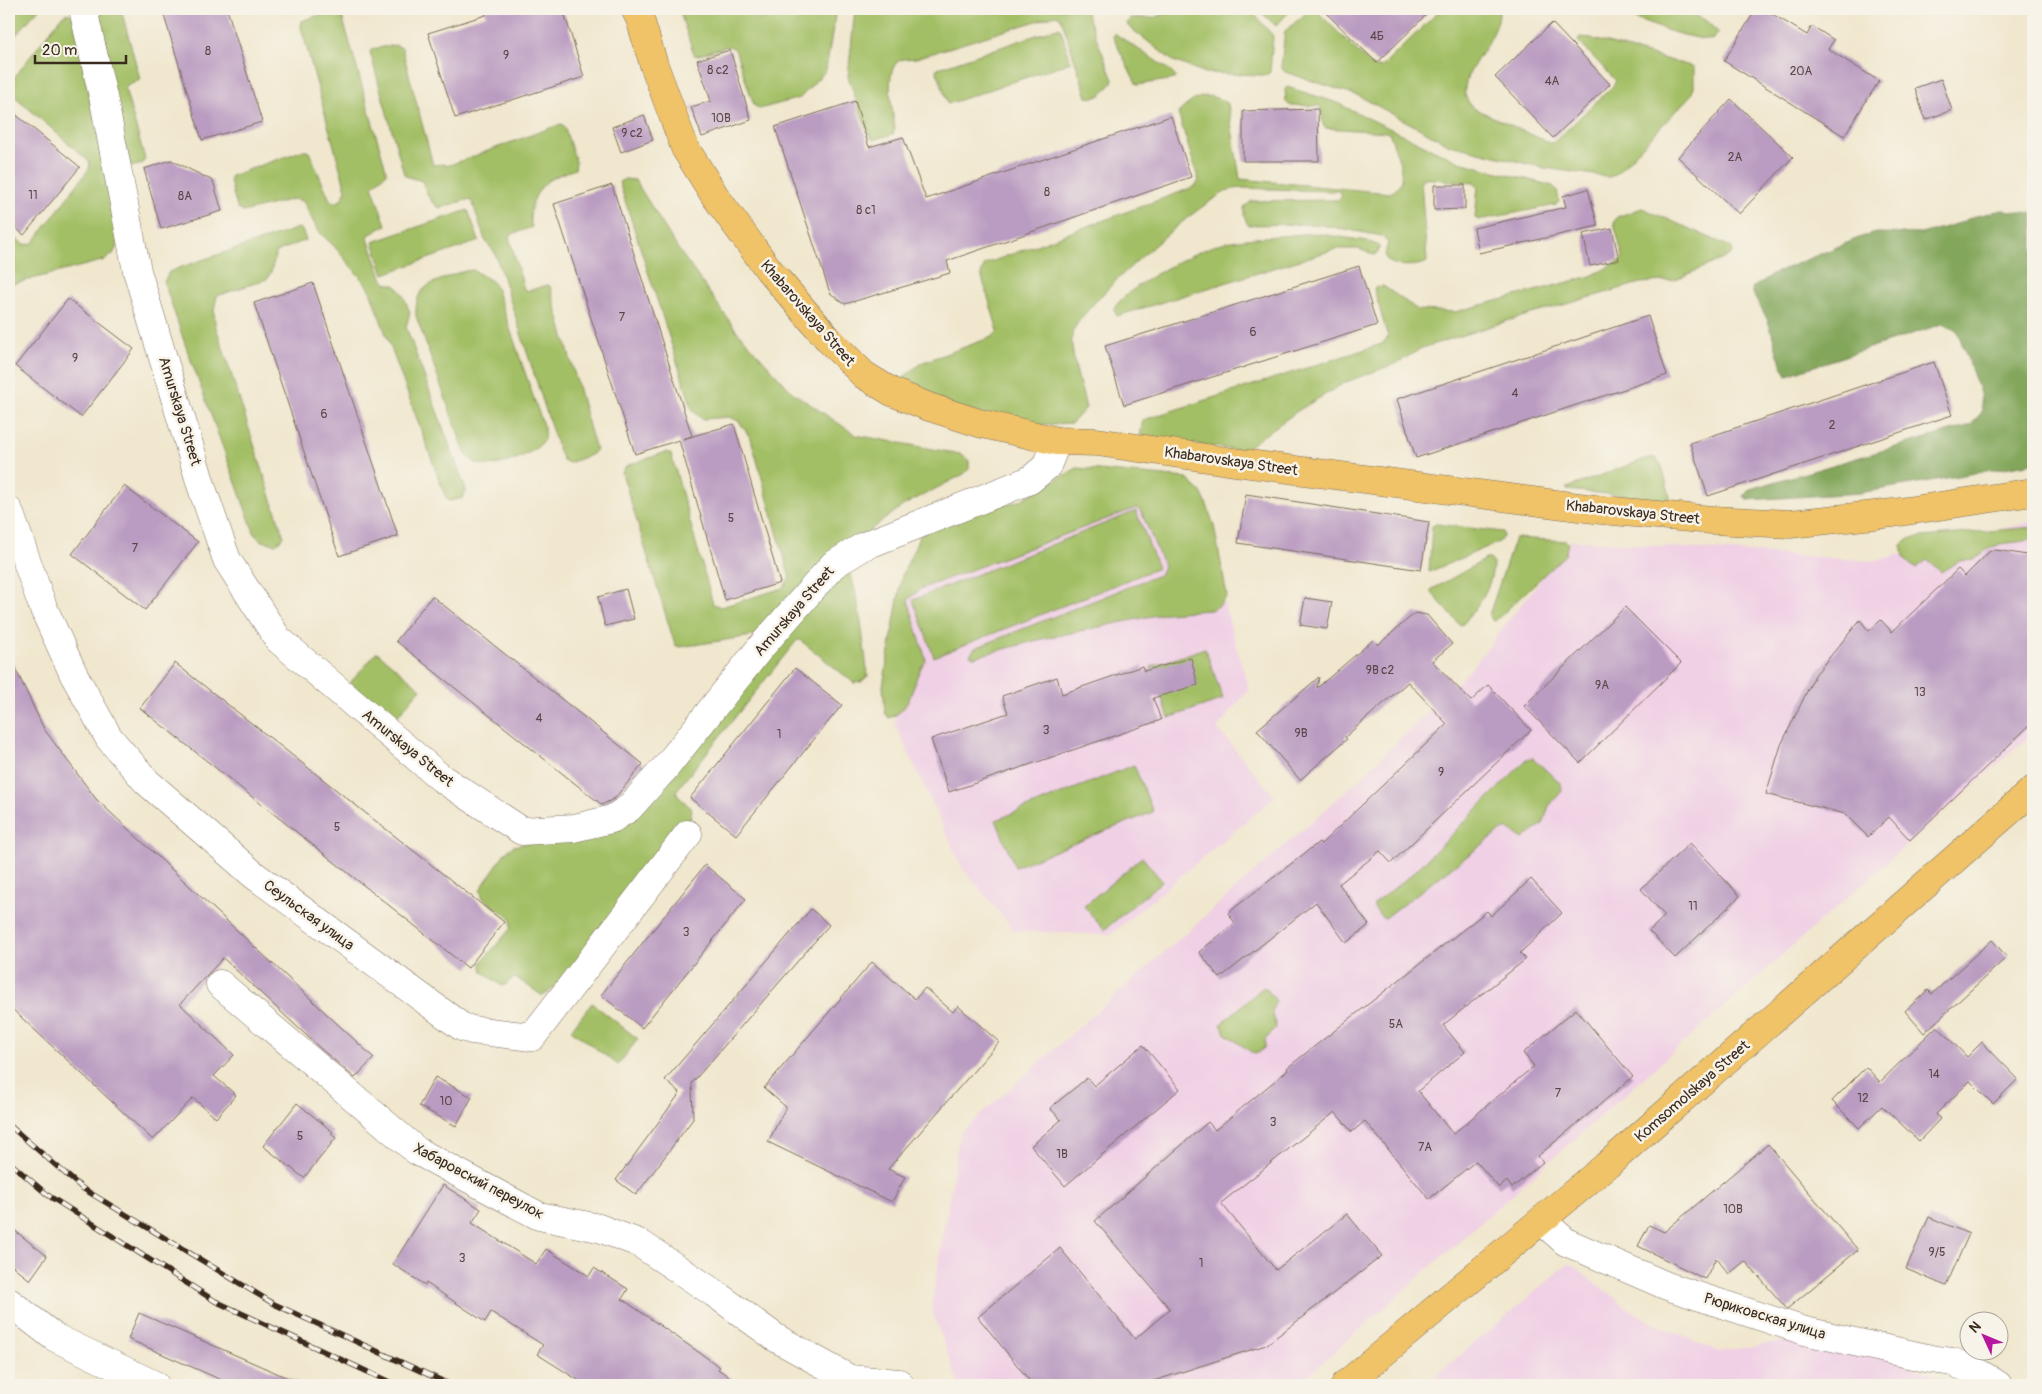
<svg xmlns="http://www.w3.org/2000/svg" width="2042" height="1394" font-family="Pangolin,sans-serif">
<rect width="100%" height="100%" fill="#f7f3e8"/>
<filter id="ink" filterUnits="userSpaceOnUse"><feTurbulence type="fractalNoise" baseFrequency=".02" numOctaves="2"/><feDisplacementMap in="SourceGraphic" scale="10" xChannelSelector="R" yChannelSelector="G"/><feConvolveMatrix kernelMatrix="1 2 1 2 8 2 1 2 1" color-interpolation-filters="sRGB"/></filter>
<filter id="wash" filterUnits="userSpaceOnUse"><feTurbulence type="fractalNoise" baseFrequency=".0096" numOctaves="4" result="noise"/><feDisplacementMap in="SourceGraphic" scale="20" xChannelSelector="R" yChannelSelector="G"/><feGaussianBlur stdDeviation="1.12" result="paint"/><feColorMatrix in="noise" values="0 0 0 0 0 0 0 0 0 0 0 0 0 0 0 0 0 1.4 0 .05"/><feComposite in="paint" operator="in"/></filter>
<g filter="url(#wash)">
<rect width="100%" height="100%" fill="#f0e7ce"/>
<!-- built -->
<g fill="#f0d0e5">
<path d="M 1192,492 L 1249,690 L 1217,728 L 1275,797 L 1110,935 L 1015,931 L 963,869 L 895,724 L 913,562 Z"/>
<path d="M 2033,521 L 2033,733 L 1297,1385 L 959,1385 L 931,1308 L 960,1133 L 1361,778 L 1470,670 L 1572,540 L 1875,561 Z"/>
<path d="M 1569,1263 L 1640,1317 L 1719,1352 L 1796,1339 L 1885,1355 L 1958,1385 L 1425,1385 Z"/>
</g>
<!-- green -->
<g fill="#a3bf65" stroke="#6f7442">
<path d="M 13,9 L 39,9 L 9,43 L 9,15 Z"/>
<path d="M 87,9 L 121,9 L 140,79 L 127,85 L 125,89 L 145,159 L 142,164 L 131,167 Z"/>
<path d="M 322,9 L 340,9 L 387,173 L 372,186 L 386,225 L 367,236 L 383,280 L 387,284 C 401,282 405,301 410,312 L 406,327 L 466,490 L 463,498 L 449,501 L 446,498 L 369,288 L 334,246 L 318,231 L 303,201 L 293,199 L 243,212 L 237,208 L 230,181 L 231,176 L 304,150 L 309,152 L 330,200 L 335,203 L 341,200 L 346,190 L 301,27 L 302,21 L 322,14 Z"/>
<path d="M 679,9 L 753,9 L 756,18 L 761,19 L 799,9 L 836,9 L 826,70 L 800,98 L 759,109 L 754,105 L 735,49 L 729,46 L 699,55 L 694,55 Z"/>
<path d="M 855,9 L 1085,9 L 1113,80 C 1108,90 1099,100 1087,97 L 1061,18 L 1056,15 L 916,58 C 911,59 905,58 900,60 C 883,69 893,113 895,129 L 893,134 L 873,140 L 868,133 L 848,77 Z"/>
<path d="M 1181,9 L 1250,9 L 1273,36 L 1270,72 L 1266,75 L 1261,75 L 1206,73 L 1173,61 L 1128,26 L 1127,23 L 1130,18 L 1152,18 Z"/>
<path d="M 1258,9 L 1292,9 L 1276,26 Z"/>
<path d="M 1311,9 L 1315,9 L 1373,67 L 1382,67 L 1437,13 L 1437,9 L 1499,9 C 1501,40 1461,68 1465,95 C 1466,99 1470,104 1473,108 L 1550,143 L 1554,142 L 1613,86 L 1616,81 L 1578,41 L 1579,38 L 1593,39 L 1694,67 L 1694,87 L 1691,95 L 1615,175 L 1609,177 L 1545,168 L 1450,145 L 1359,96 L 1285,72 L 1281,67 L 1285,31 Z"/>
<path d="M 1609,9 L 1680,9 L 1705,20 L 1718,32 L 1712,40 C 1677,37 1642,21 1609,9 Z"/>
<path d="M 68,13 L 73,16 L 119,242 L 113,254 L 105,260 L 9,285 L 9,233 L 24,245 L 33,243 L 89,169 L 90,163 L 83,156 L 12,94 L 9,84 L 62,16 Z"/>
<path d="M 1060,27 L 1071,62 L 948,104 L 936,69 Z"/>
<path d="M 1114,33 L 1168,69 L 1176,77 L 1175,79 L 1137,85 L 1113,37 Z"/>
<path d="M 395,45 L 402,48 L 433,165 L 443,164 L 447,166 L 561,124 L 564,126 L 576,162 L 575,169 C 567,172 557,175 549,180 C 536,189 526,212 532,227 L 510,235 L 509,237 L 524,289 L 527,291 L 548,285 L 550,286 L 596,451 L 593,454 L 569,463 L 563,460 L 559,451 L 495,253 L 485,240 L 472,201 L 466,200 L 440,208 C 429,202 426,192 422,181 L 408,177 L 404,174 L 370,52 L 372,49 Z"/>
<path d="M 1287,87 L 1335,102 L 1459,162 L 1553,186 L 1557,190 L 1559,202 L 1556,205 L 1479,220 L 1475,218 L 1478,187 L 1474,183 L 1423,178 L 1421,181 L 1427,262 C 1419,267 1390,268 1386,258 C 1384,254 1387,247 1388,243 L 1382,236 L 1316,224 L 1248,225 L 1244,216 L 1244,207 L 1252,201 L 1338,200 L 1342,196 L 1339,191 C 1316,191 1294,190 1271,189 C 1259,189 1245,187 1233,189 C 1207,194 1077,309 1072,334 C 1069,351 1082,390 1086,408 L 1072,423 L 1036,425 L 964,410 L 904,383 L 904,377 L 921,363 L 992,337 L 998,331 L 981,274 L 985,264 L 1194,187 L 1199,181 L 1178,113 C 1196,96 1206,90 1228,104 L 1240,179 L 1390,193 C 1413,183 1395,152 1390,134 L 1387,132 L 1325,128 L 1323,125 L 1321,108 L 1319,106 L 1289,105 L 1286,102 L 1285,89 Z"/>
<path d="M 625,179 L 635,180 L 678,249 L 736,330 L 792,392 L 856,435 L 960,454 L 969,460 L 969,469 L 964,474 L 904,505 L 840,552 L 758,635 L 680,647 L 675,645 L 622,473 L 626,466 L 666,452 L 671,454 L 713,604 L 721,607 L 783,588 L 790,578 L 751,439 L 739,421 L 729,417 L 702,419 L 693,411 L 619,182 Z"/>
<path d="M 1642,208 L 1731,247 L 1733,250 L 1731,254 L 1723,259 L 1674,280 L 1640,283 L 1507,321 L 1422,348 L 1397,363 L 1346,382 L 1299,410 L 1242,451 L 1140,436 L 1143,420 L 1382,344 L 1388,337 L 1374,289 L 1377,287 L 1383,286 L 1418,310 L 1455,312 L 1591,276 L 1620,261 L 1623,257 L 1614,223 L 1617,217 Z"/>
<path d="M 468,210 L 479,241 L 384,274 L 373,242 Z"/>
<path d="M 299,228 L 302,230 L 306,240 L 276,252 L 271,272 L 267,279 L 217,296 L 214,310 L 215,324 L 284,537 L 276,544 L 262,541 L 255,535 L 185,344 L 164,282 L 169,272 L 187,265 Z"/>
<path d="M 1313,233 L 1367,241 L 1379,246 L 1378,253 L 1374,255 L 1359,249 L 1336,249 L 1117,316 L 1114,310 C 1120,289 1204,246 1226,242 C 1254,237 1284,236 1313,233 Z"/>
<path d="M 473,270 L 492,281 L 496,288 L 544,428 C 544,431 545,436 544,439 C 539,453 498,468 484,465 C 475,464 470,459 465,453 L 416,316 C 415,293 423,286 443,279 C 453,274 462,271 473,270 Z"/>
<path d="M 1648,458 L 1656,458 L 1662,466 L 1670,497 L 1667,500 L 1567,490 L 1567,488 Z"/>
<path d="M 1077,468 L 1186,478 L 1201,492 L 1207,505 L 1214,526 L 1227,596 L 1219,606 L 1210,610 L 1166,613 L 1042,639 L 974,657 L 970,655 L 975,648 L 1161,574 L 1164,567 L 1141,511 L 1136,508 L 920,589 L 908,600 L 926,660 C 910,680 916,708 889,718 L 885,713 L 883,686 L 902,576 L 920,535 L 955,517 L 1019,501 Z"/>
<path d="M 1136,511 L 1158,568 L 934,657 L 913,600 Z"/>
<path d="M 1436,524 L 1503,532 L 1504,535 L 1503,538 L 1499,542 L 1429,572 L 1432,526 Z"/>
<path d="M 2033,527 L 2033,538 L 2025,541 L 2000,544 L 1985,551 L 1974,560 L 1959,561 L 1941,572 L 1927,560 L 1916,568 C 1905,563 1903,556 1902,545 L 1911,538 Z"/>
<path d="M 1515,538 L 1566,541 L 1568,543 L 1565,555 L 1495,621 L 1493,621 L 1489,615 Z"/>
<path d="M 1486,559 L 1490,559 L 1493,562 C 1493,586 1478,606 1463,624 L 1460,625 L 1432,593 L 1431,590 Z"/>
<path d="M 847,564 C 860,596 863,642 868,676 L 861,682 L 854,683 L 800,640 L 797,640 L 676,791 L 678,796 L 692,809 L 690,822 L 565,980 L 543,996 L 518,979 L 513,978 L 507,984 L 502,986 L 483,972 L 481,963 L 511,928 L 511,919 L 483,898 L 480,890 L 504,854 L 513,846 L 591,831 Z"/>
<path d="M 1205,648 L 1223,699 L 1169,718 L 1151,667 Z"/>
<path d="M 377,652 L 421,689 L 394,720 L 350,683 Z"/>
<path d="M 1533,758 L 1561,784 L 1562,791 L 1549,806 L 1543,824 L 1523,839 L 1507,828 L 1499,832 L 1385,918 L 1381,917 L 1374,908 L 1374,904 L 1411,875 L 1527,759 Z"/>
<path d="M 1134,765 L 1153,812 L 1015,867 L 996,820 Z"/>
<path d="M 1142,857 L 1162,881 L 1104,930 L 1084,906 Z"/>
<path d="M 1262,988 L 1266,988 L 1276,1001 L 1272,1010 L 1276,1028 L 1265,1040 L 1265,1047 L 1258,1053 L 1254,1054 L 1227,1035 L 1221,1024 Z"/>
<path d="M 592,1003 L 638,1039 L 618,1065 L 571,1030 Z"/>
</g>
<!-- forest -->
<path fill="#82a65a" stroke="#5e683c" d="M 2002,210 L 2030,213 L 2033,215 L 2033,265 L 2031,271 L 2033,284 L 2033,463 L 1860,493 L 1747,500 L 1744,496 L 1750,489 L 1971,425 L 1982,412 L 1980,393 L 1957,330 L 1942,324 L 1787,375 C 1776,358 1775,338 1767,319 C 1763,309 1753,299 1752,288 L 1777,272 L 1861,237 L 1877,233 L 1921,234 L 1960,223 L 1972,217 Z"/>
<g id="blocks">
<!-- building -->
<g fill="#ba9bc1">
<path d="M 162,9 L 227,9 L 262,122 L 202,140 Z"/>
<path d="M 484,9 L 563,9 L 584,77 L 455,118 L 428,33 L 486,15 Z"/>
<path d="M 1322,9 L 1432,9 L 1377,63 Z"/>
<path d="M 1756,9 L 1764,9 L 1807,35 L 1812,26 L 1834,40 L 1828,49 L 1879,81 L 1844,136 L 1724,61 Z"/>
<path d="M 1552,23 L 1610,84 L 1553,138 L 1495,77 Z"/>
<path d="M 730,50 L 751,120 L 702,137 L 691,107 L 711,101 L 697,60 Z"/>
<path d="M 1941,79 L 1952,110 L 1925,120 L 1915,88 Z"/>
<path d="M 1731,99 L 1793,157 L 1739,214 L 1678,157 Z"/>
<path d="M 855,101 L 869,147 L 903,137 L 926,199 L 1171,116 L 1191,177 L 947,261 L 950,273 L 845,304 L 830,293 L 775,127 Z"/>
<path d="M 9,109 L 80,167 L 24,235 L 9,222 Z"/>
<path d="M 1318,109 L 1319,161 L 1243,161 L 1243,111 Z"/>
<path d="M 644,115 L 653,140 L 621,152 L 612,127 Z"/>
<path d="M 171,160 L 213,181 L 222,211 L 161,229 L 144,169 Z"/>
<path d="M 612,185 L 692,436 L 683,439 L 734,424 L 780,583 L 725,600 L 679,440 L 635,454 L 554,204 Z"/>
<path d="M 1434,185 L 1465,185 L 1465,209 L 1434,210 Z"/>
<path d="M 1588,189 L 1598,226 L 1479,253 L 1474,228 L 1566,207 L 1563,196 Z"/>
<path d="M 1612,228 L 1619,260 L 1590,266 L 1583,234 Z"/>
<path d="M 1359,266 L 1377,325 L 1124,405 L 1105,346 Z"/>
<path d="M 313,283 L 398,536 L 339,556 L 254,303 Z"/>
<path d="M 68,299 L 134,349 L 81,417 L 15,366 Z"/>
<path d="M 1648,316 L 1667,375 L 1416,458 L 1397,399 Z"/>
<path d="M 1934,362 L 1952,415 L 1708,496 L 1690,443 Z"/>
<path d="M 124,486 L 198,542 L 145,610 L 72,554 Z"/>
<path d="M 1246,494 L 1429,522 L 1421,570 L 1238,543 Z"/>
<path d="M 1996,550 L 2033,556 L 2033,722 L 1910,840 L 1889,817 L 1868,837 L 1845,814 L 1766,794 L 1781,745 L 1815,675 L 1860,620 L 1869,631 L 1881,620 L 1892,632 L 1958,569 L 1965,576 L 1990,551 Z"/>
<path d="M 626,589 L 634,619 L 605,626 L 598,597 Z"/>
<path d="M 432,596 L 643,764 L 615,798 L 602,805 L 396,641 Z"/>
<path d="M 1305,598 L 1332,602 L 1327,629 L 1300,625 Z"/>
<path d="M 1625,607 L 1681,663 L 1580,763 L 1524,706 Z"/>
<path d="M 1415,613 L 1427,615 L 1452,644 L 1432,661 L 1471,701 L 1488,685 L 1531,730 L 1391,863 L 1380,851 L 1339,884 L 1369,925 L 1346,943 L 1316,902 L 1220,978 L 1199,952 L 1235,923 L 1228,913 L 1319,842 L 1321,844 L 1447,724 L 1408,682 L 1345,737 L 1347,739 L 1300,780 L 1257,730 L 1319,677 L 1317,688 L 1373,640 L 1378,645 Z"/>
<path d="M 9,655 L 44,729 L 96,799 L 374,1058 L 355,1078 L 320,1048 L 223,958 L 180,1004 L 234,1055 L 214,1076 L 236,1095 L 216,1118 L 193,1098 L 153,1140 L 9,1006 Z"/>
<path d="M 1191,658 L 1198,685 L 1153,698 L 1161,720 L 949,792 L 931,739 L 1008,713 L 1002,696 L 1057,677 L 1062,694 L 1142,666 L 1144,671 Z"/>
<path d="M 175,663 L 504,922 L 468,968 L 140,708 Z"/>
<path d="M 795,668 L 842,705 L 736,835 L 690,798 Z"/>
<path d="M 1690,843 L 1740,896 L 1675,958 L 1649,931 L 1665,916 L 1641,889 Z"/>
<path d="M 705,865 L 746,899 L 642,1028 L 601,995 Z"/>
<path d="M 1531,879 L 1562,913 L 1520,953 L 1526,959 L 1443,1025 L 1465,1052 L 1418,1091 L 1453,1134 L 1534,1066 L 1523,1053 L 1576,1009 L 1633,1077 L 1538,1156 L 1543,1162 L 1512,1188 L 1507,1181 L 1499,1188 L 1476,1161 L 1429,1199 L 1365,1121 L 1352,1132 L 1335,1112 L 1221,1203 L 1276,1270 L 1347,1214 L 1382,1256 L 1266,1345 L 1141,1385 L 1033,1385 L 978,1317 L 1060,1248 L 1135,1339 L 1170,1309 L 1095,1221 L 1208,1122 L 1215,1130 L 1288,1070 L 1287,1068 L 1487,911 L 1491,916 Z"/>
<path d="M 811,909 L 829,925 L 692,1083 L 693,1119 L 636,1195 L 616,1180 L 680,1093 L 665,1080 Z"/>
<path d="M 1992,940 L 2007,957 L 1924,1033 L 1905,1011 L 1928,990 L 1932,994 Z"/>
<path d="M 872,962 L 915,999 L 925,988 L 953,1012 L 958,1006 L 999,1042 L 888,1169 L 905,1177 L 892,1202 L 768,1142 L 786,1107 L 764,1088 Z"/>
<path d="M 1937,1026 L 1967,1057 L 1982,1042 L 2018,1079 L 1993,1104 L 1970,1081 L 1936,1114 L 1940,1119 L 1919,1141 L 1882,1106 L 1859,1128 L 1832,1101 L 1866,1067 L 1880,1082 Z"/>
<path d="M 1143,1045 L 1180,1089 L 1065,1186 L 1031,1146 L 1061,1120 L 1050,1108 L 1087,1078 L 1094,1086 Z"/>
<path d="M 435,1077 L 472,1097 L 456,1126 L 419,1106 Z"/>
<path d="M 297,1103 L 333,1132 L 331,1134 L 336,1138 L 304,1178 L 263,1146 Z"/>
<path d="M 1768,1144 L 1858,1250 L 1787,1309 L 1745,1261 L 1729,1274 L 1716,1258 L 1705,1279 L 1638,1246 L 1649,1225 L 1664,1232 Z"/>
<path d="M 443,1185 L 481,1209 L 472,1223 L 536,1264 L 546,1249 L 589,1276 L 594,1268 L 628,1289 L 622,1299 L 720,1367 L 718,1369 L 741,1385 L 586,1385 L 537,1354 L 543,1345 L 491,1312 L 485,1322 L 426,1283 L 425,1285 L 393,1264 Z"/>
<path d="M 1929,1217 L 1969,1234 L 1946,1286 L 1906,1269 Z"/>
<path d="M 9,1226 L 47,1256 L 30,1280 L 9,1263 Z"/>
<path d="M 139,1313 L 304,1385 L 233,1385 L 128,1339 Z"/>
</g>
</g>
</g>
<g filter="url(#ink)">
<use href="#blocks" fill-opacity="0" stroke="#7a6c5c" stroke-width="1"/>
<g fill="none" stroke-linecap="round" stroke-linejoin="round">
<defs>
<g id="minor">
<path d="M 83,9 L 104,101 L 137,271 L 202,488 L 227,560 L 278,639 L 441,778 L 522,831 L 574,828 L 612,819 L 629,808 L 666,767 L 761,647 L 833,565 L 864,546 L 1030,480 L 1047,466 L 1057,441"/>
<path d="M 9,511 L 43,607 L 74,675 L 109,738 L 147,782 L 254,875 L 462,1027 L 472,1030 L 532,1037 L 688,834"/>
<path d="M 220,984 L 417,1151 L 539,1216 L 599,1228 L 639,1243 L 714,1293 L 776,1338 L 850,1379 L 899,1383 L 899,1385"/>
<path d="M 1542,1221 L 1566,1242 L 1667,1286 L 1805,1331 L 1931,1359 L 1953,1362 L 1979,1373 L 1998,1385"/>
<path d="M 9,1302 L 54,1337 L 155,1385"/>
</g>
<g id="major">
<path d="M 635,9 L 640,19 L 654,65 L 685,148 L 715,196 L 769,270 L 830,341 L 864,375 L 892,392 L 929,407 L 979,423 L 1057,441 L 1097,442 L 1234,462 L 1602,510 L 1712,520 L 1790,524 L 1893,513 L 2033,492"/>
<path d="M 1345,1385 L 1606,1166 L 2033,790"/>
</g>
</defs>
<!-- minor casing -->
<use href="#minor" stroke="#7a6c5c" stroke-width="29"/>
<!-- major casing -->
<use href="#major" stroke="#7a6c5c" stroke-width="29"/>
<!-- minor -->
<use href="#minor" stroke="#fff" stroke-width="28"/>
<!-- major -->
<use href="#major" stroke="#f0c369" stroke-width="28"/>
<defs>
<g id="rail">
<path d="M 9,1125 L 82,1188 L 274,1304 L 451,1385"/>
<path d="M 9,1162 L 49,1196 L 215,1301 L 396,1385"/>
</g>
</defs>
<!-- rail casing -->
<use href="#rail" stroke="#3b2a1e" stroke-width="5.5"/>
<!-- rail -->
<use href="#rail" stroke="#f7f3e8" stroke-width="4" stroke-dasharray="11" stroke-linecap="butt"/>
</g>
</g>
<g text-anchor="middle" stroke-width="5" stroke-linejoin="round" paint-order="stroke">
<!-- number labels -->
<g font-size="12" fill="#5b4647">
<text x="1377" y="40">4Б</text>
<text x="208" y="55">8</text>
<text x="506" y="59">9</text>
<text x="718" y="74">8 с2</text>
<text x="1801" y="75">20А</text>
<text x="1552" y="85">4А</text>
<text x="721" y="122">10В</text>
<text x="632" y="137">9 с2</text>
<text x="1735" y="161">2А</text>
<text x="1047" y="196">8</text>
<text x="33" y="199">11</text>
<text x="185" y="200">8А</text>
<text x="866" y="214">8 с1</text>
<text x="622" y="321">7</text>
<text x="1253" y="336">6</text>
<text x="75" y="362">9</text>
<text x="1515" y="397">4</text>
<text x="324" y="418">6</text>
<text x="1832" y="429">2</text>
<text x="731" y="522">5</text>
<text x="135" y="552">7</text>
<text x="1380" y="674">9В с2</text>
<text x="1602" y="689">9А</text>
<text x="1920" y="696">13</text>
<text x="539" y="722">4</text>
<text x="1046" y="734">3</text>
<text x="1301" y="737">9В</text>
<text x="779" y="738">1</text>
<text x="1441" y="776">9</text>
<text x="337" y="831">5</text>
<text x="1693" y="910">11</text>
<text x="686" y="936">3</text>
<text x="1396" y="1028">5А</text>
<text x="1934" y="1078">14</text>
<text x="1558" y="1097">7</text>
<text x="1863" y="1102">12</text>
<text x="446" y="1105">10</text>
<text x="1273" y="1126">3</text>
<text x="300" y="1140">5</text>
<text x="1425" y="1151">7А</text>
<text x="1062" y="1158">1В</text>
<text x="1733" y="1213">10В</text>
<text x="1937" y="1256">9/5</text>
<text x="462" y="1262">3</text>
<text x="1201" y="1267">1</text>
</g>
<!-- street labels -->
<g font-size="15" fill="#3b2a1e" stroke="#f7f3e8">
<text transform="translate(808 313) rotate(49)" y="5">Khabarovskaya Street</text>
<text transform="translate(180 411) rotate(73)" y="5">Amurskaya Street</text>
<text transform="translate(1231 461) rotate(8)" y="5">Khabarovskaya Street</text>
<text transform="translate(1633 512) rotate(6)" y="5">Khabarovskaya Street</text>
<text transform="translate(794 611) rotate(-49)" y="5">Amurskaya Street</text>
<text transform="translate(408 748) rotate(39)" y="5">Amurskaya Street</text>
<text transform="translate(309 915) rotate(36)" y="5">Сеульская улица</text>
<text transform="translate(1692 1091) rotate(-41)" y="5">Komsomolskaya Street</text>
<text transform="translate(479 1181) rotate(28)" y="5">Хабаровский переулок</text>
<text transform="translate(1765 1316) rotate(17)" y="5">Рюриковская улица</text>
</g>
</g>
<!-- margin -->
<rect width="2042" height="1394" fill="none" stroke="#f7f3e8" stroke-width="30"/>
<!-- north arrow -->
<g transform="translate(1984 1336) rotate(314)"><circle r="24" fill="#f7f3e8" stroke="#aca397"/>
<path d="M0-4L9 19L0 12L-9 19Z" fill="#b5179e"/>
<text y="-8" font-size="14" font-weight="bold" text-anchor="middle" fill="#3b2a1e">N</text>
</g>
<!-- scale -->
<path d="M35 55v8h91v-8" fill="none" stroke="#3b2a1e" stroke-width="2.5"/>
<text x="42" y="55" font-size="15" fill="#3b2a1e" stroke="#f7f3e8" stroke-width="4" paint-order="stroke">20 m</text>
</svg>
